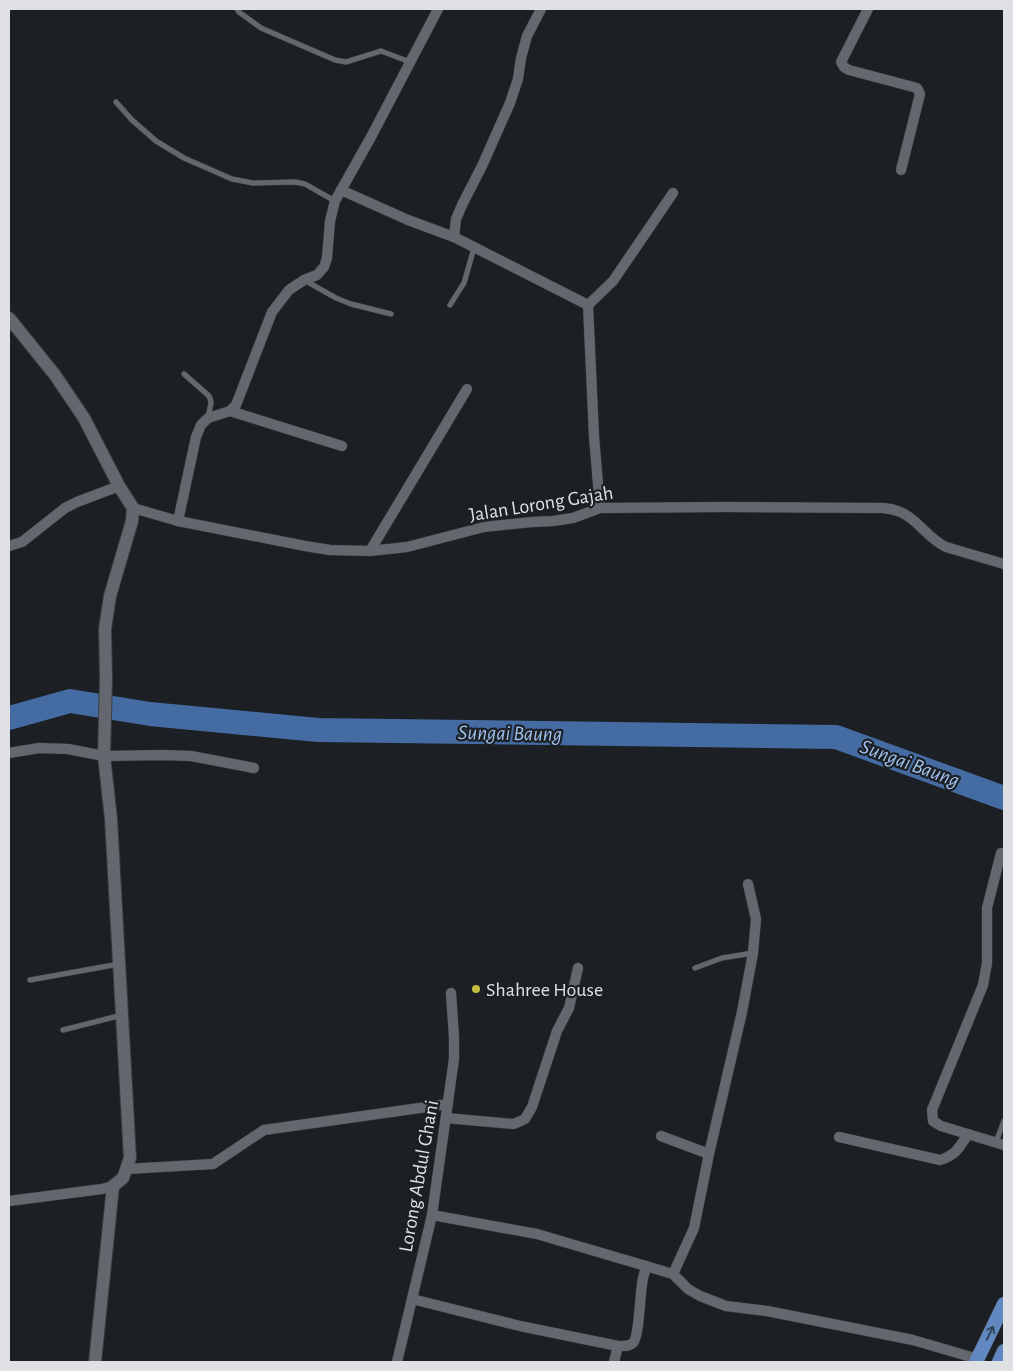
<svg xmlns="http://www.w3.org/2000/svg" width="1013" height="1371" font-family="'Alegreya Sans',sans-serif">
<rect width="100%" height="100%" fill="#1c1f23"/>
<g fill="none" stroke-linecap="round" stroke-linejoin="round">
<!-- river -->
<path stroke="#446ba2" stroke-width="24" d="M 9,718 L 70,701 L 150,714 L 318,730 L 836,737 L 1004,798"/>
<defs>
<g id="service">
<path d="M 237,9 L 239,12 L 261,28 L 335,60 L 346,62 L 381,51 L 410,62"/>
<path d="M 116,102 L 132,120 L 156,141 L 184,158 L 232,179 L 253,183 L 295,182 L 305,184 L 335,201"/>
<path d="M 304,280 L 336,298 L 351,304 L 391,314"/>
<path d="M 450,305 L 464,283 L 474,248"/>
<path d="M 184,374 L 208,395 L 210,398 L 211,403 L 208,418"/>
<path d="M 695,968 L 722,958 L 753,953"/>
<path d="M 30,980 L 119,964"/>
<path d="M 63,1030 L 122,1015"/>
<path d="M 996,1142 L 1004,1121"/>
</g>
<g id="minor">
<path d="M 541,9 L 527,36 L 521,58 L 518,79 L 510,103 L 482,166 L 463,203 L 456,219 L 454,237 L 588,305 L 613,281 L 673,193"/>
<path d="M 868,9 L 841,62 L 844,67 L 849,70 L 917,88 L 920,94 L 901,170"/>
<path d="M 341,190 L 408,220 L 454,237"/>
<path d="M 588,305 L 594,436 L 600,508"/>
<path d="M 230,411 L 342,446"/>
<path d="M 133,508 L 178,521 L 305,546 L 330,550 L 370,551 L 407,547 L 484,527 L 532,522 L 553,521 L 573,518 L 600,508 L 725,507 L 883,508 C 891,509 899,510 906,515 C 921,524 929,539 946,547 L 1004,564"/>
<path d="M 178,521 L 196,437 L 201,425 L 208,418 L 230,411 L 236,405 L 272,312 L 289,290 L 304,280 L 317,275 L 324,267 L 327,258 L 330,221 L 335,201 L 371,137 L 438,9"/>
<path d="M 9,546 L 22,542 L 65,508 L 77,502 L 119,486"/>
<path d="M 370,551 L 467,389"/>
<path d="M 9,753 L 39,748 L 68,749 L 104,756 L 163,755 L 191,756 L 254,768"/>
<path d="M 1001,853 L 987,908 L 987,963 L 983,985 L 932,1110 L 933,1121 L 941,1126 L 1004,1145"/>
<path d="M 446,1118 L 514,1124 L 525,1119 L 532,1107 L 557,1031 L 569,1008 L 578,968"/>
<path d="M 661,1136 L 709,1154"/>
<path d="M 839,1137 L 940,1160 C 956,1155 959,1148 968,1134"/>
<path d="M 127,1169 L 213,1164 L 264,1130 L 448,1104"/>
<path d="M 9,1201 L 102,1189 L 113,1186"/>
<path d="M 432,1215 L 537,1234 L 673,1274 L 688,1289 L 700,1296 L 726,1306 L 767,1311 L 913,1340 L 978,1359"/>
<path d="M 673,1274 L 694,1228 L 709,1154 L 742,1012 L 753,953 L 756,919 L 748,884"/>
<path d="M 412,1299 L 520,1326 L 618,1346"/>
<path d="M 397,1362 L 432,1215 L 454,1059 L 454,1037 L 451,993"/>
<path d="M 614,1362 L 618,1346 C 623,1346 628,1347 633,1343 C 639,1337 640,1296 642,1285 C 642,1279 645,1273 646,1266"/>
</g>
<path id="tertiary" d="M 9,318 L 55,375 L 84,418 L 119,486 L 133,508 L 132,521 L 110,596 L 105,629 L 106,679 L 104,756 L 111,819 L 130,1158 L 123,1178 L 113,1186 L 95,1362"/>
<g id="primary">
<path d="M 976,1362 L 1004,1304"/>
<path d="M 999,1362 L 1004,1351"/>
</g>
</defs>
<!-- service casing -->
<use href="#service" stroke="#3a3d40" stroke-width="6"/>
<!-- minor casing -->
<use href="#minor" stroke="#3a3d40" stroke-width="11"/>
<!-- tertiary casing -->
<use href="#tertiary" stroke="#3a3d40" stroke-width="14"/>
<!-- primary casing -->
<use href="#primary" stroke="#3a3d40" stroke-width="15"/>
<!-- service -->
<use href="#service" stroke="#64686e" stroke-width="5"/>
<!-- minor -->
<use href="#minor" stroke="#64686e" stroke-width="10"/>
<!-- tertiary -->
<use href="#tertiary" stroke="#64686e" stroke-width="12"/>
<!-- primary -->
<use href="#primary" stroke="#6188c0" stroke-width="14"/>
</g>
<!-- one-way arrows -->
<defs><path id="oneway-shaft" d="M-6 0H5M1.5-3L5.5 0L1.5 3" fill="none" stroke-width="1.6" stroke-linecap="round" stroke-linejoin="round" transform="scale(1.25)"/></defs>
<use stroke="#34445a" href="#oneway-shaft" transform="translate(990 1333) rotate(-64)"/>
<!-- markers -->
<circle fill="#c2bd3f" stroke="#1c1f23" stroke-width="2" cx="476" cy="989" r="5"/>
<g text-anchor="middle" stroke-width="4.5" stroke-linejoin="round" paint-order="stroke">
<!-- street labels -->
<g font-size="20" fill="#dee0e3" stroke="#1c1f23">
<text transform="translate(541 503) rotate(-9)" y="7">Jalan Lorong Gajah</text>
<text transform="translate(418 1176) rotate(-80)" y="7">Lorong Abdul Ghani</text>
</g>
<!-- poi labels -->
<g font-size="20" fill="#dee0e3" stroke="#1c1f23" text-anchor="start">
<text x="486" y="996">Shahree House</text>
</g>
<!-- water labels -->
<g font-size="21" font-style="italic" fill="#9fc1f0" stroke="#1c1f23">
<text transform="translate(510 733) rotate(1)" y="7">Sungai Baung</text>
<text transform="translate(910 763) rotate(20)" y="7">Sungai Baung</text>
</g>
</g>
<!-- border -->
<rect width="1013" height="1371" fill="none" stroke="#dee0e3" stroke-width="20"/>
</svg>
